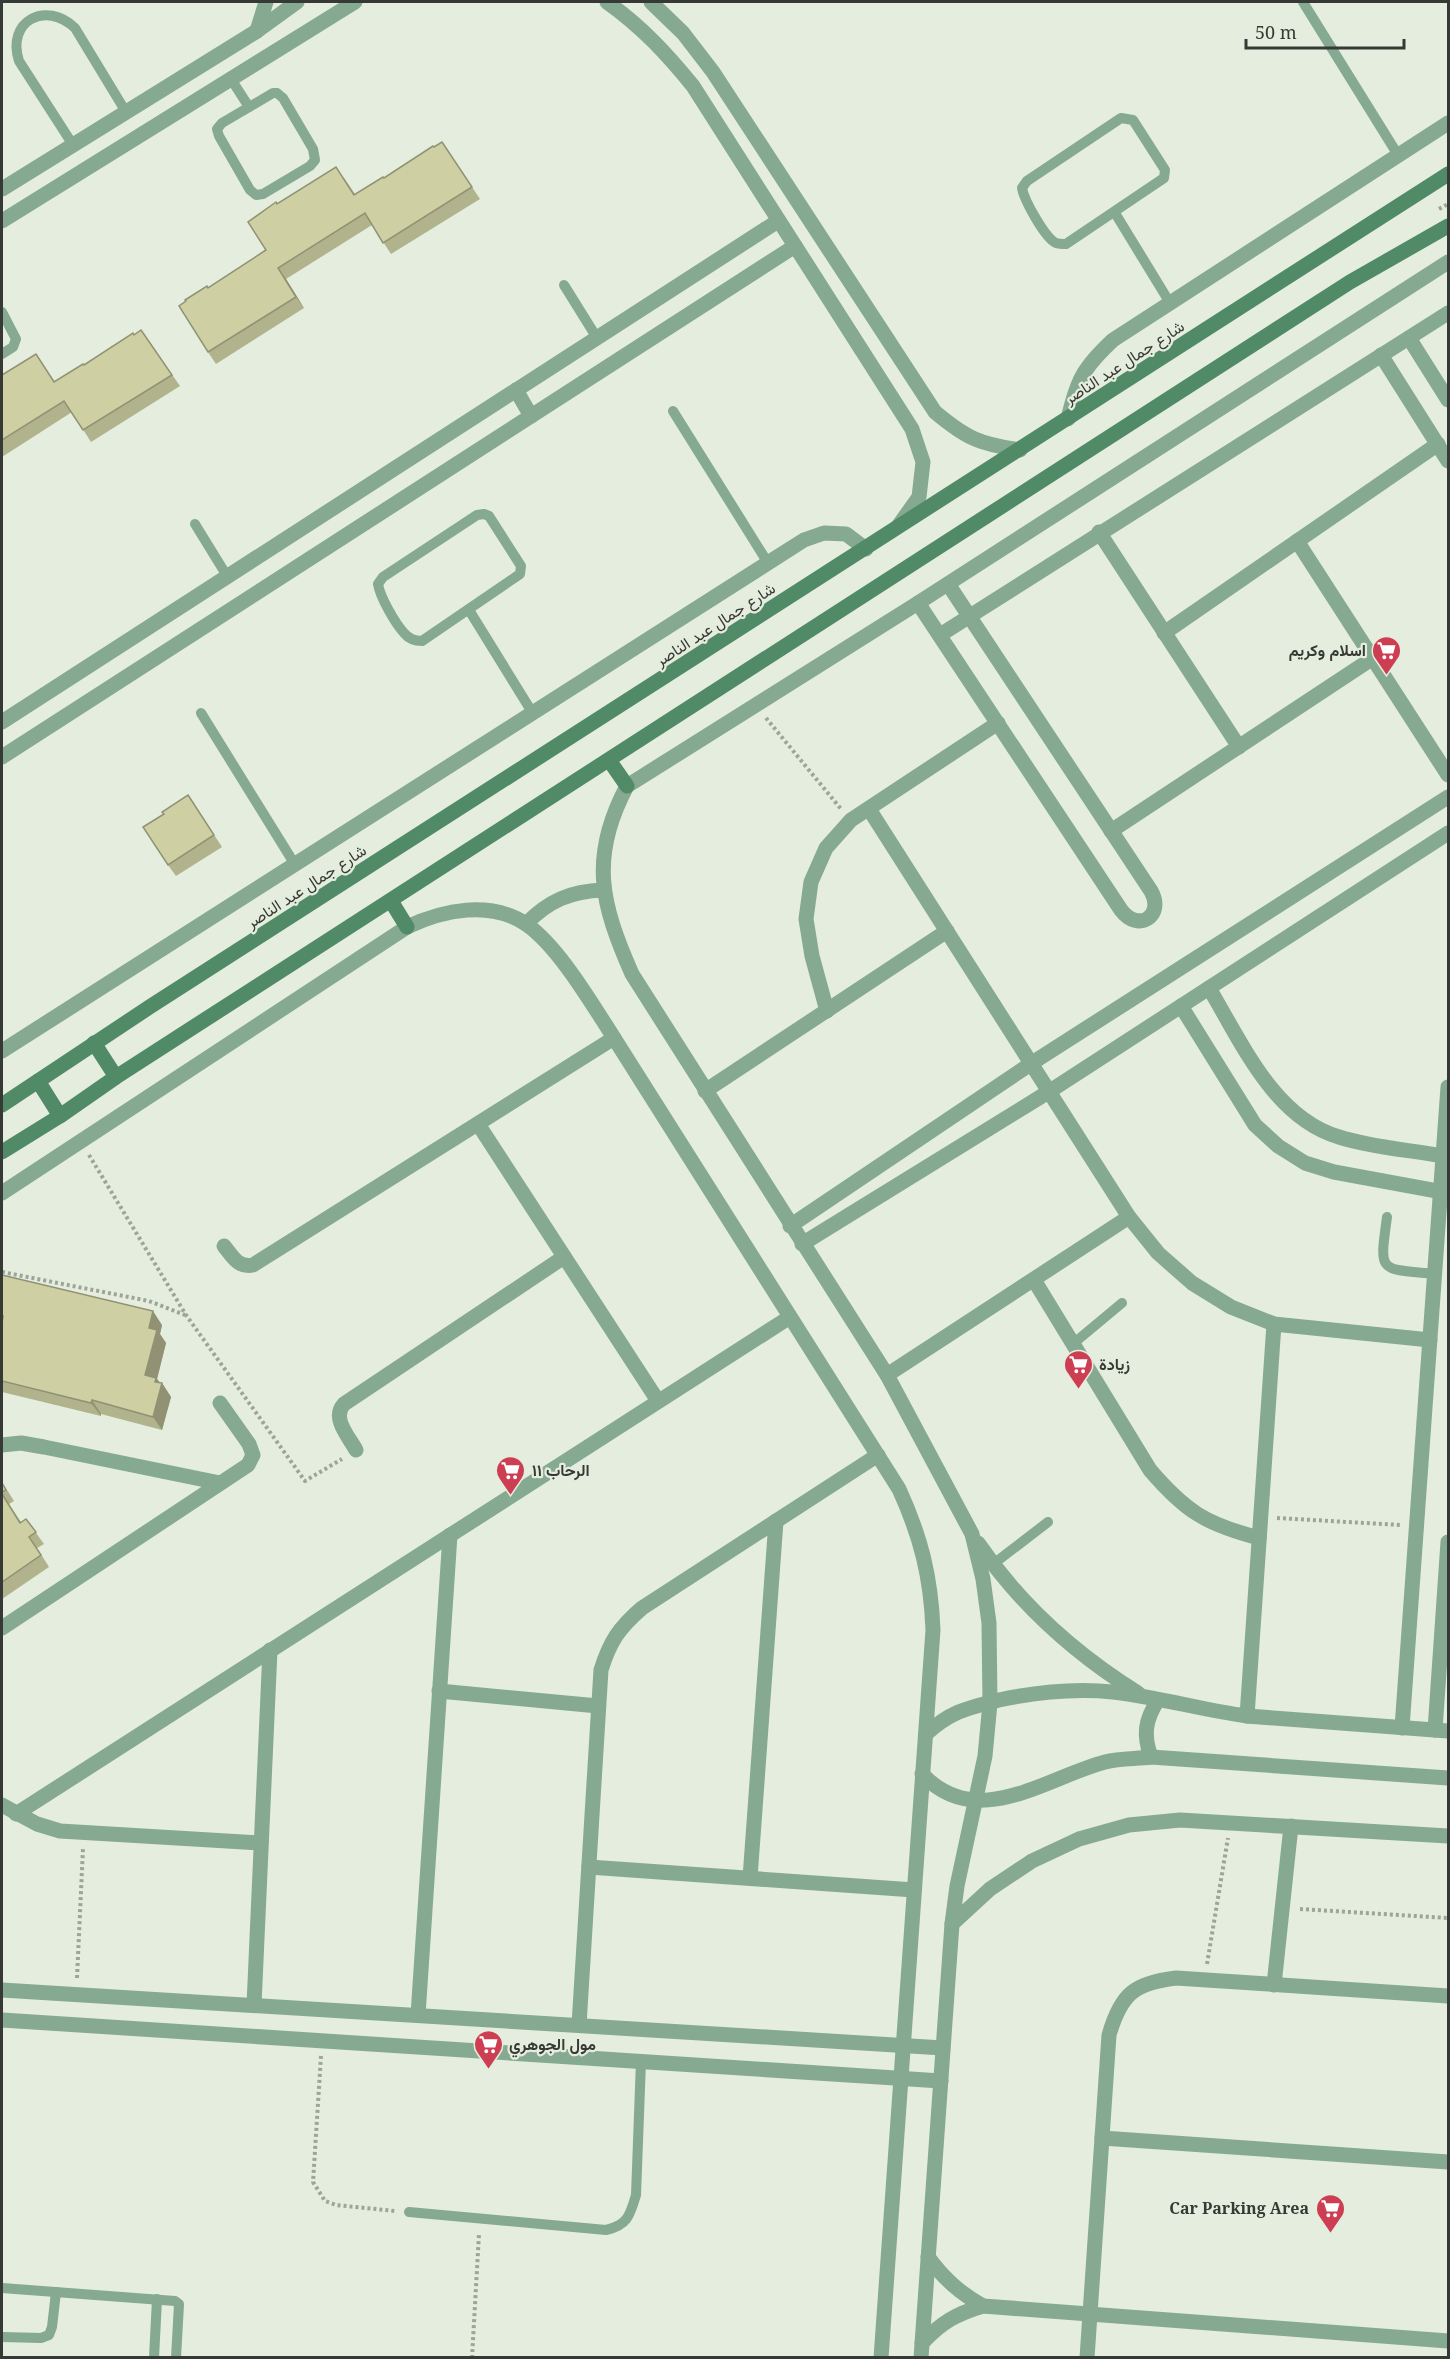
<svg xmlns="http://www.w3.org/2000/svg" width="1450" height="2359" font-family="'Noto Serif',Vazirmatn,serif">
<rect width="100%" height="100%" fill="#e4edde"/>
<g fill="none" stroke-linecap="round" stroke-linejoin="round">
<!-- path -->
<g stroke="#9ea499" stroke-width="4" stroke-dasharray="3 3" stroke-linecap="butt">
<path d="M 1439,209 L 1448,204"/>
<path d="M 766,718 L 841,809"/>
<path d="M 89,1155 L 186,1315 L 305,1481 L 342,1459"/>
<path d="M 2,1272 L 149,1301 L 185,1315"/>
<path d="M 1277,1518 L 1401,1525"/>
<path d="M 1300,1909 L 1448,1918"/>
<path d="M 1207,1964 L 1228,1838"/>
<path d="M 77,1978 L 83,1848"/>
<path d="M 321,2056 L 313,2182 L 325,2201 L 336,2205 L 395,2211"/>
<path d="M 472,2358 L 479,2234"/>
</g>
<!-- service -->
<g stroke="#85a991" stroke-width="10">
<path d="M 1303,2 L 1398,155"/>
<path d="M 231,79 L 249,107"/>
<path d="M 273,93 L 277,93 L 283,98 L 313,149 L 315,160 L 310,166 L 263,194 L 256,195 L 250,190 L 219,136 L 217,129 L 222,123 Z"/>
<path d="M 1121,118 L 1133,120 L 1165,170 L 1164,178 L 1066,244 C 1062,244 1059,244 1056,243 C 1045,238 1024,200 1022,188 L 1027,181 Z"/>
<path d="M 73,145 L 19,61 C 6,21 46,0 75,28 L 126,112"/>
<path d="M 1115,213 L 1170,303"/>
<path d="M 564,285 L 597,338"/>
<path d="M 2,312 L 16,339 L 13,347 L 2,354"/>
<path d="M 673,411 L 768,563"/>
<path d="M 484,514 L 489,516 L 521,566 L 520,574 L 422,641 C 415,641 409,639 404,633 C 395,623 380,597 378,584 L 383,577 L 477,515 Z"/>
<path d="M 195,524 L 227,576"/>
<path d="M 469,610 L 532,712"/>
<path d="M 201,713 L 294,863"/>
<path d="M 1387,1217 C 1379,1275 1379,1268 1435,1274"/>
<path d="M 1074,1343 L 1122,1303"/>
<path d="M 992,1565 L 1048,1522"/>
<path d="M 409,2212 L 606,2230 C 628,2225 630,2215 636,2195 L 641,2061"/>
<path d="M 2,2288 L 175,2301 L 179,2304 L 176,2358"/>
<path d="M 2,2337 L 41,2338 L 49,2335 L 52,2327 L 56,2292"/>
<path d="M 154,2358 L 157,2299"/>
</g>
<!-- minor -->
<g stroke="#85a991" stroke-width="15">
<path d="M 607,2 C 641,26 667,54 693,86 L 912,429 L 923,462 L 919,497 L 899,525"/>
<path d="M 651,2 L 683,33 L 713,72 L 935,412 C 966,438 979,444 1020,450"/>
<path d="M 257,31 L 266,2"/>
<path d="M 2,189 L 257,31 L 297,2"/>
<path d="M 2,221 L 355,2"/>
<path d="M 1409,338 L 1448,400"/>
<path d="M 1381,355 L 1448,461"/>
<path d="M 516,390 L 531,416"/>
<path d="M 1099,532 L 1239,747"/>
<path d="M 1297,541 L 1448,775"/>
<path d="M 918,603 L 1121,910 C 1138,933 1165,916 1151,891 L 948,584"/>
<path d="M 1164,633 L 1438,444"/>
<path d="M 940,635 L 1448,313"/>
<path d="M 2,722 L 778,221"/>
<path d="M 2,757 L 795,246"/>
<path d="M 627,786 C 589,857 601,904 632,974 L 887,1375 L 972,1534 L 983,1579 L 989,1623 L 990,1703 L 985,1756 L 957,1886 L 952,1924 L 921,2358"/>
<path d="M 869,809 L 1129,1217 L 1158,1253 L 1192,1283 L 1231,1307 L 1274,1324 L 1430,1340"/>
<path d="M 1111,831 L 1373,658"/>
<path d="M 526,924 C 548,901 571,891 603,890"/>
<path d="M 407,927 C 443,910 490,900 526,924 C 559,947 592,1004 614,1038 L 899,1489 C 921,1537 931,1577 933,1630 L 881,2358"/>
<path d="M 1209,988 C 1242,1043 1274,1118 1339,1137 C 1373,1148 1413,1150 1448,1157"/>
<path d="M 1181,1006 L 1255,1125 L 1278,1146 L 1305,1163 L 1334,1172 L 1448,1193"/>
<path d="M 827,1011 L 812,956 L 806,919 L 811,882 L 826,848 L 851,820 L 998,723"/>
<path d="M 705,1091 L 947,931"/>
<path d="M 478,1124 L 658,1401"/>
<path d="M 790,1226 L 1032,1063 L 1448,797"/>
<path d="M 802,1244 L 1050,1091 L 1448,833"/>
<path d="M 224,1246 C 233,1257 238,1268 253,1265 L 614,1038"/>
<path d="M 1034,1280 L 1150,1470 C 1186,1512 1206,1524 1259,1538"/>
<path d="M 887,1375 L 1129,1217"/>
<path d="M 2,1445 L 21,1443 L 44,1447 L 220,1483"/>
<path d="M 356,1450 C 349,1437 331,1418 344,1404 L 564,1257"/>
<path d="M 978,1543 C 1021,1606 1074,1653 1138,1693"/>
<path d="M 2,1628 L 248,1465 L 253,1455 L 249,1444 L 220,1403"/>
<path d="M 439,1691 L 598,1706"/>
<path d="M 1247,1716 L 1274,1324"/>
<path d="M 1402,1728 L 1448,1087"/>
<path d="M 1435,1730 L 1448,1542"/>
<path d="M 926,1734 C 951,1711 968,1708 999,1700 C 1037,1692 1074,1688 1113,1692 C 1158,1697 1202,1710 1247,1716 L 1448,1731"/>
<path d="M 1151,1757 C 1143,1735 1145,1720 1158,1700"/>
<path d="M 922,1774 C 977,1832 1045,1778 1105,1762 C 1120,1758 1136,1759 1151,1757 L 1448,1778"/>
<path d="M 2,1805 L 37,1824 L 60,1831 L 261,1843"/>
<path d="M 16,1814 L 790,1317"/>
<path d="M 589,1867 L 914,1890"/>
<path d="M 750,1878 L 776,1521"/>
<path d="M 952,1924 L 990,1889 L 1032,1861 L 1079,1839 L 1129,1825 L 1180,1820 L 1448,1836"/>
<path d="M 1274,1985 L 1291,1826"/>
<path d="M 2,1990 L 943,2048"/>
<path d="M 254,2005 L 270,1650"/>
<path d="M 418,2015 L 450,1535"/>
<path d="M 2,2020 L 941,2081"/>
<path d="M 579,2025 L 601,1670 C 610,1641 619,1628 642,1608 L 878,1455"/>
<path d="M 1102,2138 L 1448,2162"/>
<path d="M 928,2257 C 944,2279 960,2293 983,2306"/>
<path d="M 922,2343 C 942,2322 956,2314 983,2306 L 1448,2341"/>
<path d="M 1087,2358 L 1109,2035 C 1121,1994 1134,1983 1176,1978 L 1448,1996"/>
</g>
<!-- tertiary -->
<g stroke="#85a991" stroke-width="15">
<path d="M 1068,419 C 1077,380 1083,368 1113,340 L 1448,123"/>
<path d="M 627,786 L 918,603 L 1448,262"/>
<path d="M 2,1051 L 804,540 L 824,533 L 846,534 L 866,549"/>
<path d="M 2,1193 L 407,927"/>
</g>
<!-- secondary -->
<g stroke="#518a66" stroke-width="15">
<path d="M 609,760 L 627,786"/>
<path d="M 391,901 L 407,927"/>
<path d="M 94,1043 L 116,1077"/>
<path d="M 38,1081 L 60,1116"/>
<path d="M 2,1105 L 151,1006 L 1448,174"/>
<path d="M 2,1152 L 60,1116 L 116,1077 L 1350,282 L 1448,226"/>
</g>
</g>
<!-- wall -->
<g fill="#b1b38d">
<path d="M 442,142 L 480,199 L 391,254 L 372,225 L 286,279 L 304,308 L 216,364 L 208,352 L 208,288 L 266,250 L 277,204 L 344,178 L 355,194 L 384,178 Z"/>
<path d="M 141,330 L 180,386 L 91,442 L 72,412 L 2,457 L 2,375 L 36,354 L 55,382 L 84,365 Z"/>
<path d="M 188,795 L 222,847 L 176,876 L 168,865 L 164,814 Z"/>
<path d="M 2,1275 L 162,1325 L 160,1334 L 166,1343 L 157,1379 L 160,1383 L 162,1383 L 171,1397 L 162,1430 L 101,1414 L 101,1416 L 2,1392 Z"/>
<path d="M 2,1482 L 14,1501 L 9,1504 L 21,1522 L 26,1519 L 44,1544 L 37,1548 L 49,1567 L 2,1599 Z"/>
</g>
<!-- shaded-wall -->
<g fill="#909273">
<path d="M 278,268 L 286,279 L 304,308 L 296,297 Z"/>
<path d="M 153,1311 L 162,1325 L 160,1334 L 166,1343 L 157,1379 L 162,1385 L 162,1383 L 171,1397 L 162,1430 L 153,1417 L 145,1375 L 149,1328 Z"/>
<path d="M 92,1400 L 101,1414 L 101,1416 L 91,1403 Z"/>
</g>
<!-- building -->
<g fill="#ced0a4" stroke="#909273" stroke-width="1.5">
<path d="M 442,142 L 472,187 L 383,243 L 365,213 L 278,268 L 296,297 L 208,352 L 179,306 L 186,301 L 185,300 L 207,286 L 208,288 L 266,250 L 248,222 L 276,202 L 277,204 L 336,167 L 354,195 L 383,177 L 384,178 L 433,146 L 434,147 Z"/>
<path d="M 141,330 L 172,375 L 83,430 L 64,401 L 2,440 L 2,375 L 36,354 L 54,382 L 83,364 L 84,365 L 133,333 L 134,335 Z"/>
<path d="M 188,795 L 214,835 L 168,865 L 143,827 L 164,814 L 162,812 Z"/>
<path d="M 2,1275 L 153,1311 L 149,1328 L 157,1330 L 145,1375 L 156,1378 L 155,1382 L 162,1383 L 153,1417 L 92,1400 L 91,1403 L 2,1381 L 2,1324 L 3,1316 L 2,1316 Z"/>
<path d="M 2,1483 L 6,1490 L 2,1492 Z"/>
<path d="M 2,1494 L 20,1523 L 26,1519 L 36,1532 L 29,1537 L 41,1555 L 2,1582 Z"/>
</g>
<!-- icons -->
<defs>
<symbol id="supermarket-pin" viewBox="-11 -11 22 30"><path d="M0 17L-7.5 6A9.5 9.5 0 1 1 7.5 6Z" fill="#ce3e52" stroke="#e4edde"/><path d="M-6-5.5h2.5l.6 2H6L4.5 2H-2.5L-4.4-4H-6ZM-1.5 3.2a1.3 1.3 0 1 0 .1 0ZM3 3.2a1.3 1.3 0 1 0 .1 0Z" fill="#fff"/></symbol>
</defs>
<g fill-rule="evenodd">
<use href="#supermarket-pin" x="1370" y="634" width="33" height="45"/>
<use href="#supermarket-pin" x="1062" y="1348" width="33" height="45"/>
<use href="#supermarket-pin" x="494" y="1454" width="33" height="45"/>
<use href="#supermarket-pin" x="472" y="2028" width="33" height="45"/>
<use href="#supermarket-pin" x="1314" y="2192" width="33" height="45"/>
</g>
<g text-anchor="middle" stroke-width="4.5" stroke-linejoin="round" paint-order="stroke">
<!-- street labels -->
<g font-size="16" fill="#373a34" stroke="#e4edde">
<text transform="translate(1124 362) rotate(-33)" y="6">شارع جمال عبد الناصر</text>
<text transform="translate(715 624) rotate(-33)" y="6">شارع جمال عبد الناصر</text>
<text transform="translate(306 886) rotate(-33)" y="6">شارع جمال عبد الناصر</text>
</g>
<!-- poi labels -->
<g font-size="16" font-weight="bold" fill="#373a34" stroke="#e4edde" text-anchor="start">
<text x="1366" y="656" text-anchor="end">اسلام وكريم</text>
<text x="1099" y="1370">زيادة</text>
<text x="532" y="1476">الرحاب ١١</text>
<text x="509" y="2050">مول الجوهري</text>
<text x="1309" y="2214" text-anchor="end">Car Parking Area</text>
</g>
</g>
<!-- border -->
<rect width="1450" height="2359" fill="none" stroke="#373a34" stroke-width="6"/>
<!-- scale -->
<path d="M1246 39v9h158v-9" fill="none" stroke="#373a34" stroke-width="3"/>
<text x="1255" y="39" font-size="18" fill="#373a34" stroke="#e4edde" stroke-width="4.5" paint-order="stroke">50 m</text>
</svg>
